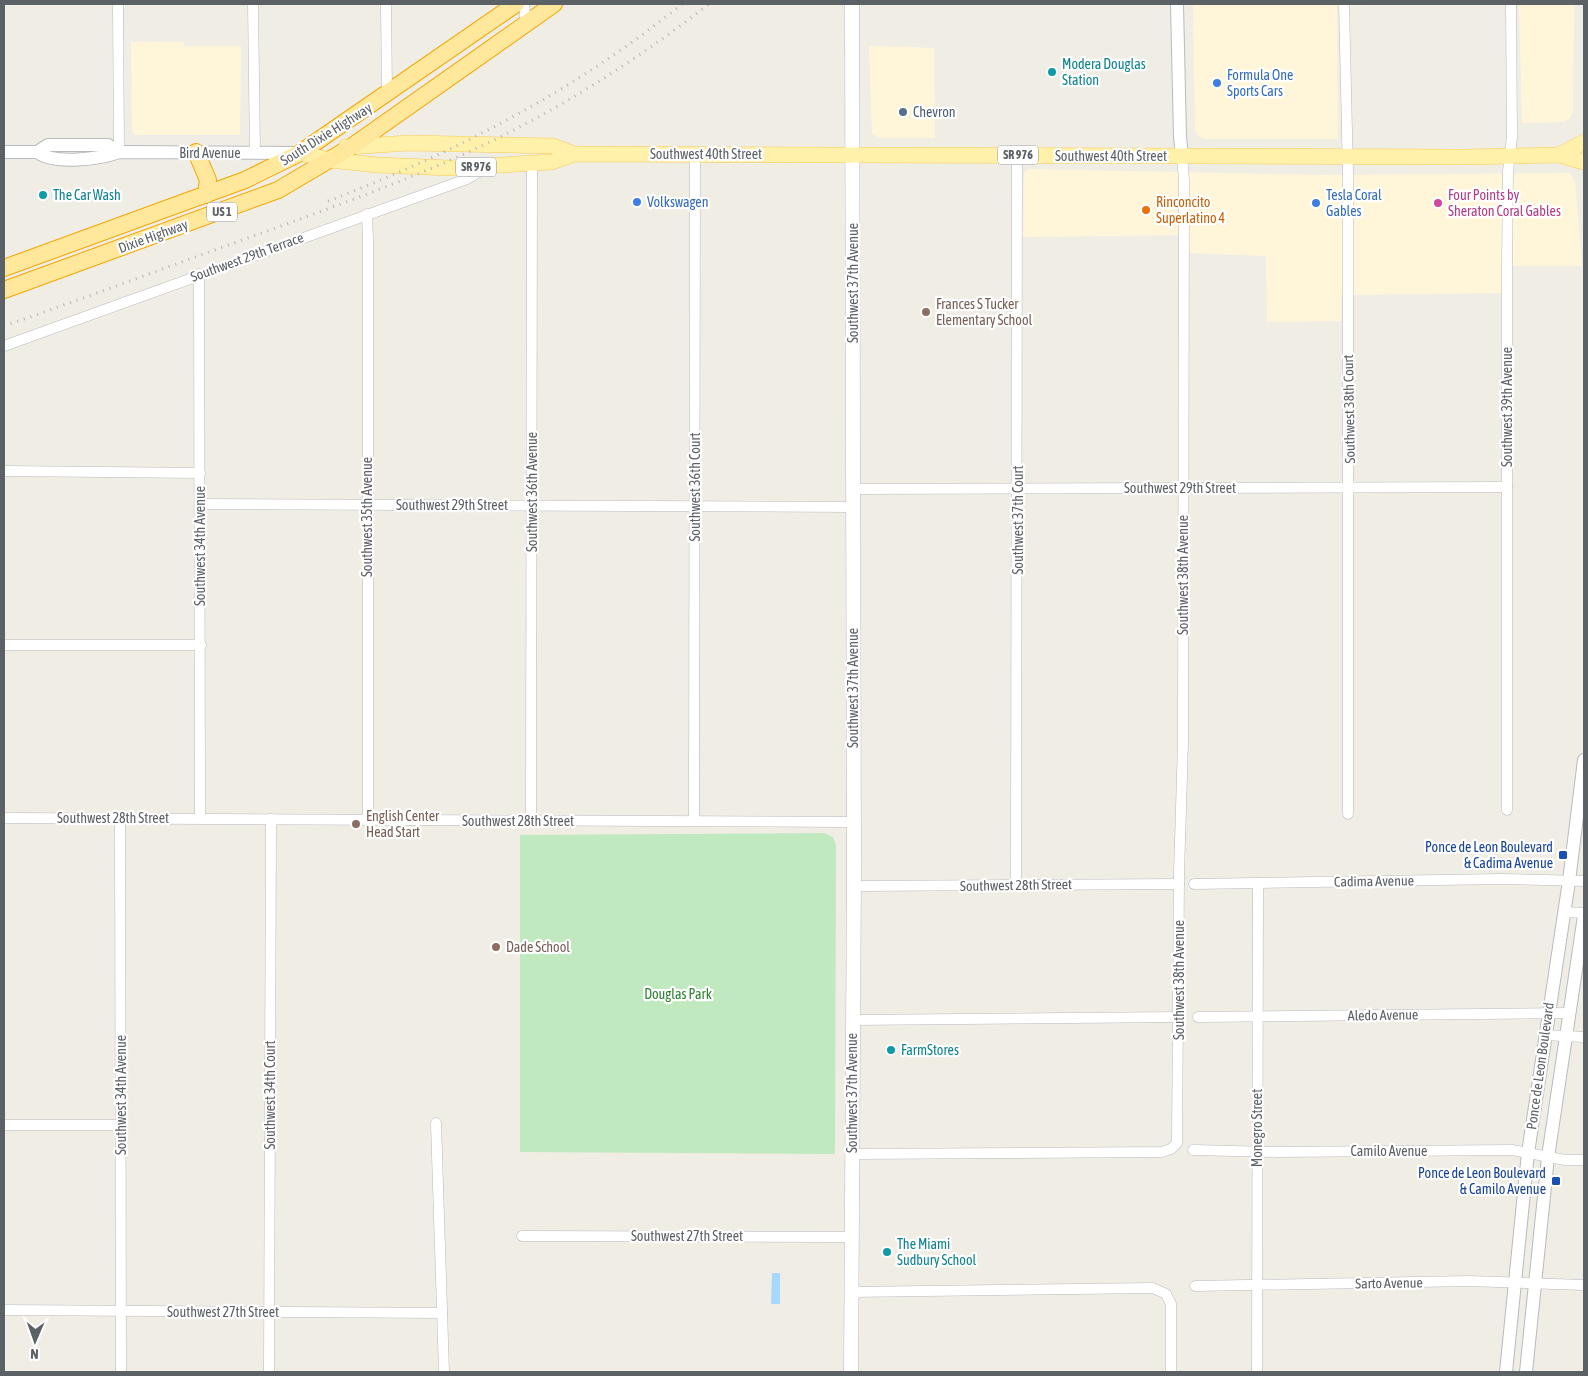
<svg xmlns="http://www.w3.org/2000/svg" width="1588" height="1376" font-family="'Asap Condensed',sans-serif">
<rect width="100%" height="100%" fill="#f0ede5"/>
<!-- commercial -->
<g fill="#fff6da">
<path d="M 1193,4 L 1428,4 L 1337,6 L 1338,139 L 1207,139 L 1199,137 L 1195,131 Z"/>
<path d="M 1519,4 L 1574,4 L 1573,111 L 1570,118 L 1564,122 L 1522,123 Z"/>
<path d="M 184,42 L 184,46 L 241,46 L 240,135 L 135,135 L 132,130 L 131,42 Z"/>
<path d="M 869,46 L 934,48 L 935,138 L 880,138 L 872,134 Z"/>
<path d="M 1028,169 L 1325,175 L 1570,173 L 1575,182 L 1582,266 L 1504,266 L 1504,293 L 1341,295 L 1341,321 L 1267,322 L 1266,256 L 1189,253 L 1189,235 L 1023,237 L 1024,173 Z"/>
</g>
<!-- green -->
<path fill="#c0e9bf" d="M 824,833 L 833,837 L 836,845 L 835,1154 L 520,1152 L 520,835 Z"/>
<!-- water -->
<path fill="#a5d9ff" d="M 772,1273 L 780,1273 L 780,1304 L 771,1304 Z"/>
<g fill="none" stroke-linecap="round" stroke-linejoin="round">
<defs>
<g id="minor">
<path d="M 118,4 L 119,152"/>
<path d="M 253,4 L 255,153"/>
<path d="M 386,4 L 387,94"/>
<path d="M 524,4 L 526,24"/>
<path d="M 1344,4 L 1348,174 L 1348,814"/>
<path d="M 367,214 L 368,240 L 368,820"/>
<path d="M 199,274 L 200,818"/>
<path d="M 4,346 L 467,179 L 486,168"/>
<path d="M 4,471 L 200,473"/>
<path d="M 853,489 L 1507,487"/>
<path d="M 200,504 L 853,507"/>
<path d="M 4,645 L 201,645"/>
<path d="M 1507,810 L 1507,268 L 1508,171 L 1512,137 L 1511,4"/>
<path d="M 4,818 L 853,822"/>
<path d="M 120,818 L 121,1372"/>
<path d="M 694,820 L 695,154"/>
<path d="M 531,821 L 532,163"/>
<path d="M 1194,884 L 1500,879 L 1584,881"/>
<path d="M 1016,885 L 1017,155"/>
<path d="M 854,886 L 1179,884"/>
<path d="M 1564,912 L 1584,913"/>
<path d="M 1198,1017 L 1569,1013"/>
<path d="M 853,1020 L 1178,1017"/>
<path d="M 1544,1035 L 1584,1037"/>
<path d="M 436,1123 L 444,1372"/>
<path d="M 4,1125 L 121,1125"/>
<path d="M 1193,1150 L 1277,1152 L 1512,1150 L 1565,1160 L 1584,1160"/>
<path d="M 852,1154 L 1162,1152 L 1171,1149 L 1177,1143 L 1179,874 L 1183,742 L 1184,180 L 1182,156"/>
<path d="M 522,1236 L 851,1237"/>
<path d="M 1195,1286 L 1470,1281 L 1584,1285"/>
<path d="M 851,1292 L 1153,1288 L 1166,1294 L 1171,1304 L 1171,1372"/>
<path d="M 4,1310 L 442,1313"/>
<path d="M 269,1372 L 271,819"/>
<path d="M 1257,1372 L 1258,883"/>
</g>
<g id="tertiary">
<path d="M 1177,4 L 1180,137 L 1182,156"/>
<path d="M 4,152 L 37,152 L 48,145 L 108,145 L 119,152"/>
<path d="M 37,152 C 54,165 100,159 119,152 L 297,153"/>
<path d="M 1506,1372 L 1528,1153 L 1569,881 L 1584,760"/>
<path d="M 1526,1372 L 1548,1157 L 1584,916"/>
</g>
<path id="secondary" d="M 851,1372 L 854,874 L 852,4"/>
<g id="primary">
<path d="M 346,147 L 409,143 L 553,146 L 574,154"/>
<path d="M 300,153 L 330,160 L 378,165 L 450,168 L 552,162 L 574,154 L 1462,157 L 1559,155 L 1584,162"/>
<path d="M 1559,155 L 1584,142"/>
</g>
<g id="trunk">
<path d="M 196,152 L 208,180 L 206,195"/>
<path d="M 4,268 L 245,180 L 300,153 L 516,4"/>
<path d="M 4,290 L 278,190 L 351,147 L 554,4"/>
</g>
</defs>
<!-- minor casing -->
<use href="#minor" stroke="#b7bbbf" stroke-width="11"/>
<!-- tertiary casing -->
<use href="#tertiary" stroke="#b7bbbf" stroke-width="14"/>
<!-- secondary casing -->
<use href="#secondary" stroke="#b8bcc2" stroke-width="15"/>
<!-- primary casing -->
<use href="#primary" stroke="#fbca52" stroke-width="16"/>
<!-- trunk casing -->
<use href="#trunk" stroke="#f4a500" stroke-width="18"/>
<!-- minor -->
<use href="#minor" stroke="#fff" stroke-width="10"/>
<!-- tertiary -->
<use href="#tertiary" stroke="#fff" stroke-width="12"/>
<!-- secondary -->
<use href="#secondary" stroke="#fff" stroke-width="14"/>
<!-- primary -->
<use href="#primary" stroke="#fff0aa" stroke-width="15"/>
<!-- trunk -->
<use href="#trunk" stroke="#ffe89b" stroke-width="16"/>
<!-- rail -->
<g stroke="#b4b5b6" stroke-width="3" stroke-dasharray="1 6" stroke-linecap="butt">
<path d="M 328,201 C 455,153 576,90 682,4"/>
<path d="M 4,326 C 94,295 183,261 273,229 C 349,201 425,174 498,138 C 573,101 643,55 709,4"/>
</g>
</g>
<!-- markers -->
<g fill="#0f9aa8" stroke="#fff" stroke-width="2">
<circle cx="1052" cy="72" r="5"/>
<circle cx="43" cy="195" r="5"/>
<circle cx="891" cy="1050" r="5"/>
<circle cx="887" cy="1252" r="5"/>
</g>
<g fill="#3f7fe0" stroke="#fff" stroke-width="2">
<circle cx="1217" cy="83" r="5"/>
<circle cx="637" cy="202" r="5"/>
<circle cx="1316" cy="203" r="5"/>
</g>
<circle fill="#5c6f8a" stroke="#fff" stroke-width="2" cx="903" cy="112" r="5"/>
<circle fill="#d1479c" stroke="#fff" stroke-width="2" cx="1438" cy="203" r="5"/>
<circle fill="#e8710a" stroke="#fff" stroke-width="2" cx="1146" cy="210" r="5"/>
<g fill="#8d6e63" stroke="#fff" stroke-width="2">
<circle cx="926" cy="312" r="5"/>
<circle cx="356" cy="824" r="5"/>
<circle cx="496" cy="947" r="5"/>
</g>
<g fill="#1a4fb4" stroke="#fff" stroke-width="2">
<rect x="1558" y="850" width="10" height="10" rx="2.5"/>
<rect x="1551" y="1176" width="10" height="10" rx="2.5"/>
</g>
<g text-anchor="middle" stroke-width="4.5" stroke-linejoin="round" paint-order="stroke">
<!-- shield labels -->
<g fill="#fff" stroke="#8d9094" stroke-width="1">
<rect x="998" y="145.5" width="40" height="19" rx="4"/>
<rect x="456" y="157.5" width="40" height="19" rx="4"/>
<rect x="207" y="202.5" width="30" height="19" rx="4"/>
</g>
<g font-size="12" font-weight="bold" fill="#5c6166">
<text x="1018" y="159">SR 976</text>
<text x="476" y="171">SR 976</text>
<text x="222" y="216">US 1</text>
</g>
<!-- culture labels -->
<g font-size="14" fill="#0d838f" stroke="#fff" text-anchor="start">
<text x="1062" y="69">Modera Douglas<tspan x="1062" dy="16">Station</tspan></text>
<text x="53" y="200">The Car Wash</text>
<text x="901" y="1055">FarmStores</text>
<text x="897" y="1249">The Miami<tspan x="897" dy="16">Sudbury School</tspan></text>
</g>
<!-- shop labels -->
<g font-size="14" fill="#366cbe" stroke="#fff" text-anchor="start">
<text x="1227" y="80">Formula One<tspan x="1227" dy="16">Sports Cars</tspan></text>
<text x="1326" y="200">Tesla Coral<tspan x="1326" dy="16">Gables</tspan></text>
<text x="647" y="207">Volkswagen</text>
</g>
<!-- service labels -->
<g font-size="14" fill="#4e5e75" stroke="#fff" text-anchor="start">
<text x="913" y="117">Chevron</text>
</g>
<!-- street labels -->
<g font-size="14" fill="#5c6166" stroke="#fff">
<text transform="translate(326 134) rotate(-32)" y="5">South Dixie Highway</text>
<text x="210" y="158">Bird Avenue</text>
<text x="706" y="159">Southwest 40th Street</text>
<text x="1111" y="161">Southwest 40th Street</text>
<text transform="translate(153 236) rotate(-20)" y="5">Dixie Highway</text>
<text transform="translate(247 257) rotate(-20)" y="5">Southwest 29th Terrace</text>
<text transform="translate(853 283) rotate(-90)" y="5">Southwest 37th Avenue</text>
<text transform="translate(1507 407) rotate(-90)" y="5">Southwest 39th Avenue</text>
<text transform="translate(1349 409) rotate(-91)" y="5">Southwest 38th Court</text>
<text transform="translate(695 487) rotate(-90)" y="5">Southwest 36th Court</text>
<text x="1180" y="493">Southwest 29th Street</text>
<text transform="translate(532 492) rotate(-90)" y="5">Southwest 36th Avenue</text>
<text x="452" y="510">Southwest 29th Street</text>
<text transform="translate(367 517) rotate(-90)" y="5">Southwest 35th Avenue</text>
<text transform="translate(1018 520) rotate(-90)" y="5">Southwest 37th Court</text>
<text transform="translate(200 546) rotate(-90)" y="5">Southwest 34th Avenue</text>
<text transform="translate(1183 575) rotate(-90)" y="5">Southwest 38th Avenue</text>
<text transform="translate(853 688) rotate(-90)" y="5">Southwest 37th Avenue</text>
<text x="113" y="823">Southwest 28th Street</text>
<text x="518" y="826">Southwest 28th Street</text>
<text transform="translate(1374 881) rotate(-1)" y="5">Cadima Avenue</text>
<text transform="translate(1016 885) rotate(-1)" y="5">Southwest 28th Street</text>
<text transform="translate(1179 980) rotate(-90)" y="5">Southwest 38th Avenue</text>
<text transform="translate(1383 1015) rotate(-1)" y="5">Aledo Avenue</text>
<text transform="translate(1540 1066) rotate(-82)" y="5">Ponce de Leon Boulevard</text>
<text transform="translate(852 1093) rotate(-90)" y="5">Southwest 37th Avenue</text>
<text transform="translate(121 1095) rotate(-90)" y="5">Southwest 34th Avenue</text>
<text transform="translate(270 1095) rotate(-90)" y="5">Southwest 34th Court</text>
<text transform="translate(1257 1128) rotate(-90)" y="5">Monegro Street</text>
<text x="1389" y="1156">Camilo Avenue</text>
<text x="687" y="1241">Southwest 27th Street</text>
<text transform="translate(1389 1283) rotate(-1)" y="5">Sarto Avenue</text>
<text x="223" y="1317">Southwest 27th Street</text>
</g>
<!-- hotel labels -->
<g font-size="14" fill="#b23c85" stroke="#fff" text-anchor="start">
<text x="1448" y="200">Four Points by<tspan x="1448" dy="16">Sheraton Coral Gables</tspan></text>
</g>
<!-- food labels -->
<g font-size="14" fill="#c56008" stroke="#fff" text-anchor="start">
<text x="1156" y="207">Rinconcito<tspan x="1156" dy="16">Superlatino 4</tspan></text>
</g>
<!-- education labels -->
<g font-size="14" fill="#785e54" stroke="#fff" text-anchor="start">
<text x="936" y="309">Frances S Tucker<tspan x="936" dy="16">Elementary School</tspan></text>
<text x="366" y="821">English Center<tspan x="366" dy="16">Head Start</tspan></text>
<text x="506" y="952">Dade School</text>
</g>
<!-- transit labels -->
<g font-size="14" fill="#164399" stroke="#fff" text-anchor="end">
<text x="1553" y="852">Ponce de Leon Boulevard<tspan x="1553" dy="16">&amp; Cadima Avenue</tspan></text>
<text x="1546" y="1178">Ponce de Leon Boulevard<tspan x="1546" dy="16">&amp; Camilo Avenue</tspan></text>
</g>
<!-- park labels -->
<g font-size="14" fill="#2e8331" stroke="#fff">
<text x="678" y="999">Douglas Park</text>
</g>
</g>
<!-- border -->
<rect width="1588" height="1376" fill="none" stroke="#5c6166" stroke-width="10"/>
<!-- north arrow -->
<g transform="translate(35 1341) rotate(182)" stroke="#ffffff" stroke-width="4" paint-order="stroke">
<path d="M0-4L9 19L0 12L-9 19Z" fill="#5c6166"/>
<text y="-8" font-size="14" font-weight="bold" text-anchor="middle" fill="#5c6166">N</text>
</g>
</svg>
